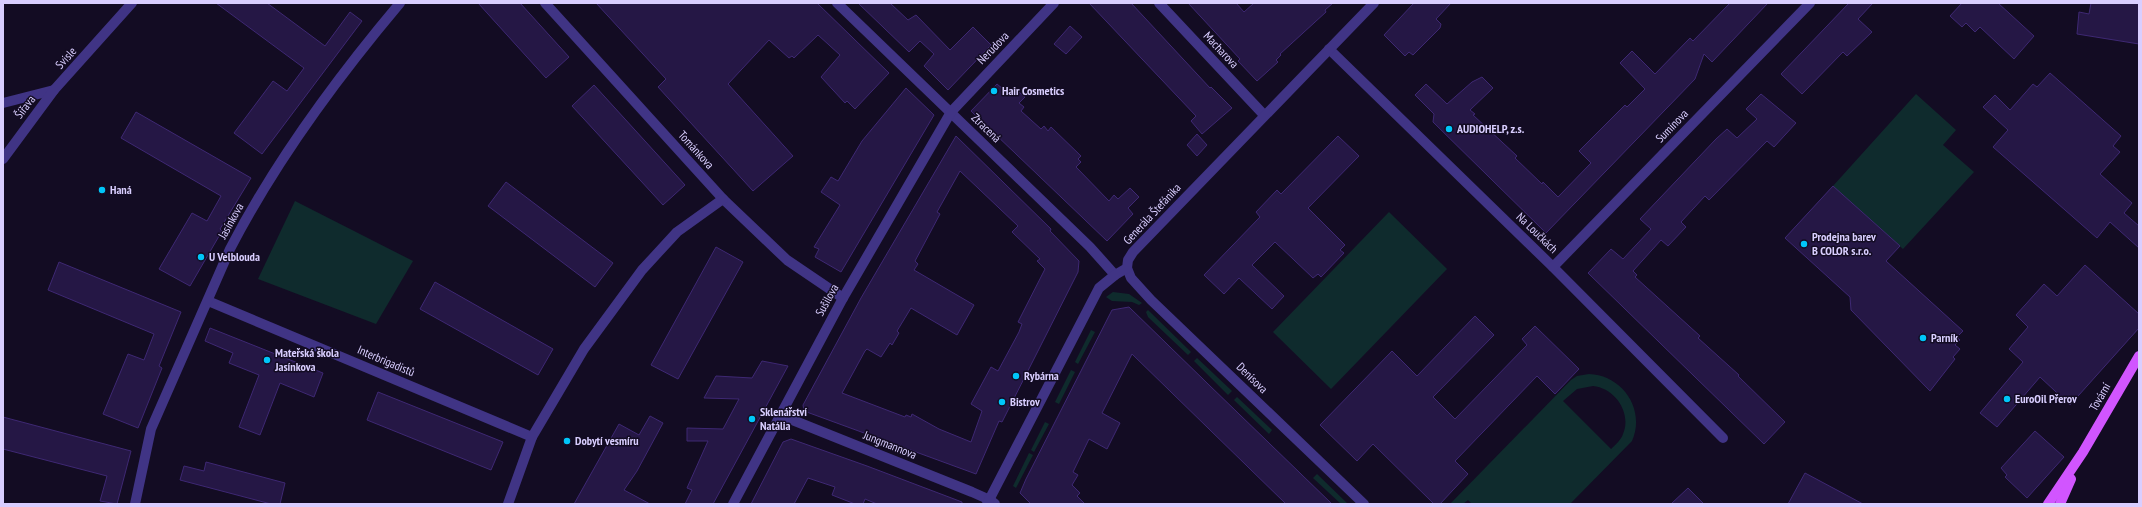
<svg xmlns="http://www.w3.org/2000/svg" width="2142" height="507" font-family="'PT Sans Narrow',sans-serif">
<rect width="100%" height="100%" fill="#130c23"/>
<!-- green -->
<g fill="#0f2b2d" fill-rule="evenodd">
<path d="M 1916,94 L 1956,130 L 1943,145 L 1974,172 L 1903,249 L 1833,186 Z"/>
<path d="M 295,201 L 413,261 L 376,324 L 258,279 Z"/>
<path d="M 1389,212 L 1447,269 L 1331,389 L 1273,332 Z"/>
<path d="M 1113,292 L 1129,294 L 1142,303 L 1139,305 L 1132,302 L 1112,301 L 1106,297 Z"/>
<path d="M 1148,310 L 1191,352 L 1188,355 L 1148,317 L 1146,312 Z"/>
<path d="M 1091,330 L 1095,332 L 1078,364 L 1075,362 Z"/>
<path d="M 1197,358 L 1232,391 L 1228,395 L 1194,361 Z"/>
<path d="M 1071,370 L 1075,372 L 1059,404 L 1055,402 Z"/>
<path d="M 1589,374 C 1622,375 1646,409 1632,441 L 1570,504 L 1472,504 L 1468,500 L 1463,504 L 1450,504 L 1571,380 L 1577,376 ZM 1593,386 C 1615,388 1632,413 1623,434 C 1621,440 1616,444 1611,449 L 1563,401 L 1577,389 Z"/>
<path d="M 1237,397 L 1272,430 L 1269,434 L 1234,400 Z"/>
<path d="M 1045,422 L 1049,424 L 1034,452 L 1031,450 Z"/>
<path d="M 1029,453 L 1033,455 L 1016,488 L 1013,486 Z"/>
<path d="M 1317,474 L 1348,504 L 1341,504 L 1313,478 Z"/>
</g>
<!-- building -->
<g fill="#251745" stroke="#3e2873" fill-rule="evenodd">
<path d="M 216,3 L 267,3 L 325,46 L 350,12 L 362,21 L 262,154 L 234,133 L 273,81 L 287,91 L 304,68 Z"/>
<path d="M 478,3 L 520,3 L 569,57 L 546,78 Z"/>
<path d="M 596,3 L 817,3 L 889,73 L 855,109 L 847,101 L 845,103 L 821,77 L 840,55 L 818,35 L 794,58 L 792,56 L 789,58 L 769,40 L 728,84 L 793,156 L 753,191 L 658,87 L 666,79 Z"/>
<path d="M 858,3 L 890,3 L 908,20 L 916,15 L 950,50 L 973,27 L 991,45 L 948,90 L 924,66 L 934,54 L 920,41 L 909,52 Z"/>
<path d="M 1089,3 L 1131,3 L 1210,88 L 1211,87 L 1232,108 L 1202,134 L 1191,121 L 1196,116 Z"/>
<path d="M 1188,3 L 1236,3 L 1244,12 L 1254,3 L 1333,3 L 1325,10 L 1326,12 L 1280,54 L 1281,55 L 1276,60 L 1278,62 L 1257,81 L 1238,61 L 1240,59 Z"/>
<path d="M 1414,3 L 1451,3 L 1436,19 L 1441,24 L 1440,28 L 1413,55 L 1409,52 L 1405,56 L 1384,35 Z"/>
<path d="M 1730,3 L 1768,3 L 1712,62 L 1704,54 L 1695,79 L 1546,233 L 1433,122 L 1434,114 L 1415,95 L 1426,84 L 1447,104 L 1472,82 L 1482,77 L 1493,88 L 1470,110 L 1475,114 L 1473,115 L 1517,156 L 1515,158 L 1542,184 L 1543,182 L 1558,197 L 1591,163 L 1579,151 L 1625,105 L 1627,107 L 1645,89 L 1620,63 L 1632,51 L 1655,74 L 1690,38 L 1693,41 Z"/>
<path d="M 1849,3 L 1873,3 L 1858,19 L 1872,32 L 1847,56 L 1843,52 L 1802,94 L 1781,74 Z"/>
<path d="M 1962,3 L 1998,3 L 2034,36 L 2014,59 L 1980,27 L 1975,32 L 1966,23 L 1962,27 L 1950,16 Z"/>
<path d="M 2091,3 L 2139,3 L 2139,44 L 2077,34 L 2079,12 L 2089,14 Z"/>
<path d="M 1070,26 L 1082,37 L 1066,54 L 1054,44 Z"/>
<path d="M 2050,73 L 2121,136 L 2113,146 L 2120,152 L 2100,174 L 2132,203 L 2124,213 L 2139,226 L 2139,248 L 2110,222 L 2097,238 L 1993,147 L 2008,130 L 1983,107 L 1995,95 L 2010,110 L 2033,84 L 2037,87 Z"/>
<path d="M 997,84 L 1009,94 L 1014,88 L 1025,97 L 1019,103 L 1024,107 L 1021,111 L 1041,129 L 1044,126 L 1048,131 L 1051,127 L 1081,156 L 1078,159 L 1081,162 L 1076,167 L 1109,201 L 1114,195 L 1118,199 L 1130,188 L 1139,197 L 1128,208 L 1133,214 L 1107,241 L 971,111 Z"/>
<path d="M 594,85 L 685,185 L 663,205 L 572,106 Z"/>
<path d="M 906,88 L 934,115 L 841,272 L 815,257 L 819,249 L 814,247 L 840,205 L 821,192 L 831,177 L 838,181 L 862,141 Z"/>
<path d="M 1761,94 L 1796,123 L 1774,147 L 1767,141 L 1709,200 L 1705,196 L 1681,222 L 1686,227 L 1668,246 L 1661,240 L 1633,271 L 1637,275 L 1635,277 L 1700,336 L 1698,338 L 1739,375 L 1738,376 L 1785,422 L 1764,444 L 1588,273 L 1611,249 L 1623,259 L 1651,229 L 1640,219 L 1716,139 L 1727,129 L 1737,138 L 1757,119 L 1746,109 Z"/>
<path d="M 136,112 L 251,178 L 220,229 L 222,231 L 190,286 L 159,269 L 192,213 L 207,221 L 221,196 L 121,138 Z"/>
<path d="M 1197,134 L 1207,145 L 1197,156 L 1187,145 Z"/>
<path d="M 956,136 L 1051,229 L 1050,231 L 1079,261 L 1078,272 L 1002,422 L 999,421 L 976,474 L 804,411 L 803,405 L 861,298 ZM 960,171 L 1018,226 L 1012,232 L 1040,259 L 1037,261 L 1045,269 L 1018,322 L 1022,324 L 1019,332 L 998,371 L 991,367 L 971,404 L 982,411 L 971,442 L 939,429 L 912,414 L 911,417 L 906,415 L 905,417 L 842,393 L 865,351 L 867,349 L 881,357 L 890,343 L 892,345 L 899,333 L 897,331 L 911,308 L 957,335 L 974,305 L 914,270 L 918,264 L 915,261 L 940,214 L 937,212 Z"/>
<path d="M 1338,136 L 1359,156 L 1308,208 L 1345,245 L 1340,250 L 1344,253 L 1321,277 L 1318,274 L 1313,278 L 1275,242 L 1252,265 L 1284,296 L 1272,309 L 1239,278 L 1224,294 L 1204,275 L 1260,217 L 1256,212 L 1277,190 L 1281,194 Z"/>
<path d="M 506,182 L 613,263 L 595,287 L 488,206 Z"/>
<path d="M 1833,186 L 1900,246 L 1886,261 L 1963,331 L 1957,337 L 1960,340 L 1955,345 L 1960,349 L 1953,357 L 1955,359 L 1930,391 L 1851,310 L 1850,297 L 1785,238 Z"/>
<path d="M 716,247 L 743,262 L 678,379 L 651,365 Z"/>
<path d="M 59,262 L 181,312 L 159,366 L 162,368 L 138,428 L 103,414 L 128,354 L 144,360 L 154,334 L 48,290 Z"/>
<path d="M 2085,265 L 2139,314 L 2139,328 L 2070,405 L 2040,377 L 1997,427 L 1980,413 L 2023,362 L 2009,349 L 2028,327 L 2016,315 L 2044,284 L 2057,296 Z"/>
<path d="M 435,282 L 553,349 L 538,375 L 420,309 Z"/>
<path d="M 1129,307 L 1207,383 L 1332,504 L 1286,504 L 1132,354 L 1102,413 L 1120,423 L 1107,449 L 1089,439 L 1073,472 L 1078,475 L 1072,485 L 1080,493 L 1077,496 L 1085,504 L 1031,504 L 1020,493 L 1026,479 L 1112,310 Z"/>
<path d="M 1475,316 L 1494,335 L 1433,397 L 1455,419 L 1527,345 L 1522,339 L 1535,326 L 1579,369 L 1555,394 L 1537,376 L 1455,461 L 1468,474 L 1440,504 L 1434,504 L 1373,444 L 1357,461 L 1320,425 L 1392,351 L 1417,376 Z"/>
<path d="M 210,328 L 323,373 L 314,397 L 280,383 L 260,435 L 239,427 L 259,375 L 229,363 L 233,353 L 205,341 Z"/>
<path d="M 762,361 L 788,366 L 713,504 L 685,504 L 692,490 L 687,488 L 708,441 L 687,441 L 687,428 L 723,429 L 739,399 L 704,398 L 716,376 L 752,378 Z"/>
<path d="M 378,392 L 503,442 L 491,470 L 367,420 Z"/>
<path d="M 650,416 L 663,423 L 637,471 L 624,490 L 650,504 L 574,504 L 619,424 L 639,435 Z"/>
<path d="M 3,417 L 131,451 L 117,504 L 100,501 L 107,476 L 3,449 Z"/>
<path d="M 2035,431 L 2064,457 L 2027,498 L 2005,477 L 2007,475 L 2001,468 Z"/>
<path d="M 791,439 L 867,466 L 962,502 L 962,504 L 877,504 L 865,499 L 863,504 L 855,504 L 832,495 L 835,487 L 808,478 L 794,504 L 751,504 L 783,442 Z"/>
<path d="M 206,462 L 285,483 L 280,504 L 271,504 L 180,480 L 184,466 L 204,471 Z"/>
<path d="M 1805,473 L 1863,504 L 1788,504 Z"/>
<path d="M 1688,488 L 1704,504 L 1671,504 Z"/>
</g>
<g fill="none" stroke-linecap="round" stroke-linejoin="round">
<!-- minor -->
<g stroke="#403485" stroke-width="10">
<path d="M 545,3 L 723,199 L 787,260 L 843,298"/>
<path d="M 837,3 L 1090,247 L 1115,275"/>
<path d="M 1159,3 L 1264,115"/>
<path d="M 1329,49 L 1553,267 L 1723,438"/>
<path d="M 3,103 L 54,90"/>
<path d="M 3,159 L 54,90 L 132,3"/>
<path d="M 1553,267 L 1810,3"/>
<path d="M 1127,268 L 1131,278 L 1151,300 L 1364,504"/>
<path d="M 208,301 L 532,437"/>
<path d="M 780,415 L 972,492 L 990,500 L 995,504"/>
<path d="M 135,504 L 151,429 L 230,249 C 276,160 336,79 400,3"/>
<path d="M 508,504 L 532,437 L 584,349 L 642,270 L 677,232 L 723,199"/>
<path d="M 733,504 L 843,298 L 951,112 L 1054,3"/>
<path d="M 987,504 L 1099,288 L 1115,275 L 1127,268 L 1128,260 L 1133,252 L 1374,3"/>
</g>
<!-- major -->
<g stroke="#d155ff" stroke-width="10">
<path d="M 2048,504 L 2083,452 L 2139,356"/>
<path d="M 2060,504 L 2071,479"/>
</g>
</g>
<!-- markers -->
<g fill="#00c6f9" stroke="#130c23" stroke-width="1.5">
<circle cx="994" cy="91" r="4"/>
<circle cx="1449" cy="129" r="4"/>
<circle cx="102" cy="190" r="4"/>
<circle cx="1804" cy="244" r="4"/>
<circle cx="201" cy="257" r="4"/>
<circle cx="1923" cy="338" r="4"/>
<circle cx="267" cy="360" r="4"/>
<circle cx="1016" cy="376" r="4"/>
<circle cx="2007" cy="399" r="4"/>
<circle cx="1002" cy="402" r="4"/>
<circle cx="752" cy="419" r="4"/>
<circle cx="567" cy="441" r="4"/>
</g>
<g text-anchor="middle" stroke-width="3" stroke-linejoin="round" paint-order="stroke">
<!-- street labels -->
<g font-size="12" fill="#d9ceff" stroke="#130c23">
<text transform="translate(993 48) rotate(-46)" y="4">Nerudova</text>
<text transform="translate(1221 50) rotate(47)" y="4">Macharova</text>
<text transform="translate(66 58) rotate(-48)" y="4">Svisle</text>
<text transform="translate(25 107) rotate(-53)" y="4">Šířava</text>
<text transform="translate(1672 126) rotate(-46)" y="4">Sumínova</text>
<text transform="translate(986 128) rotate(44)" y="4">Ztracená</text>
<text transform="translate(696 150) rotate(48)" y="4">Tománkova</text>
<text transform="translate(1152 214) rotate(-47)" y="4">Generála Štefánika</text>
<text transform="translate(231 221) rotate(-61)" y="4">Jasínkova</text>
<text transform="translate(1537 233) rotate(44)" y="4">Na Loučkách</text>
<text transform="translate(827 300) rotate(-61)" y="4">Sušilova</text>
<text transform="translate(386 361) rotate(23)" y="4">Interbrigadistů</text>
<text transform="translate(1252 378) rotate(44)" y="4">Denisova</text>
<text transform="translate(2100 397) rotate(-60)" y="4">Tovární</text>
<text transform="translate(890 445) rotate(22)" y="4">Jungmannova</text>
</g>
<!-- poi labels -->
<g font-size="12" font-weight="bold" fill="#d9ceff" stroke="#130c23" text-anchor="start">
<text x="1002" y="95">Hair Cosmetics</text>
<text x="1457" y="133">AUDIOHELP, z.s.</text>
<text x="110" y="194">Haná</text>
<text x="1812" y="241">Prodejna barev<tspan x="1812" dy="14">B COLOR s.r.o.</tspan></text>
<text x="209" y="261">U Velblouda</text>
<text x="1931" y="342">Parník</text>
<text x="275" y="357">Mateřská škola<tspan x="275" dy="14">Jasínkova</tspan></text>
<text x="1024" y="380">Rybárna</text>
<text x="2015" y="403">EuroOil Přerov</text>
<text x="1010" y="406">Bistrov</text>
<text x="760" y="416">Sklenářství<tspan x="760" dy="14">Natália</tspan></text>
<text x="575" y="445">Dobytí vesmíru</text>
</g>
</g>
<!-- border -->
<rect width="2142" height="507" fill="none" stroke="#d9ceff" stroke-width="8"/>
</svg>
